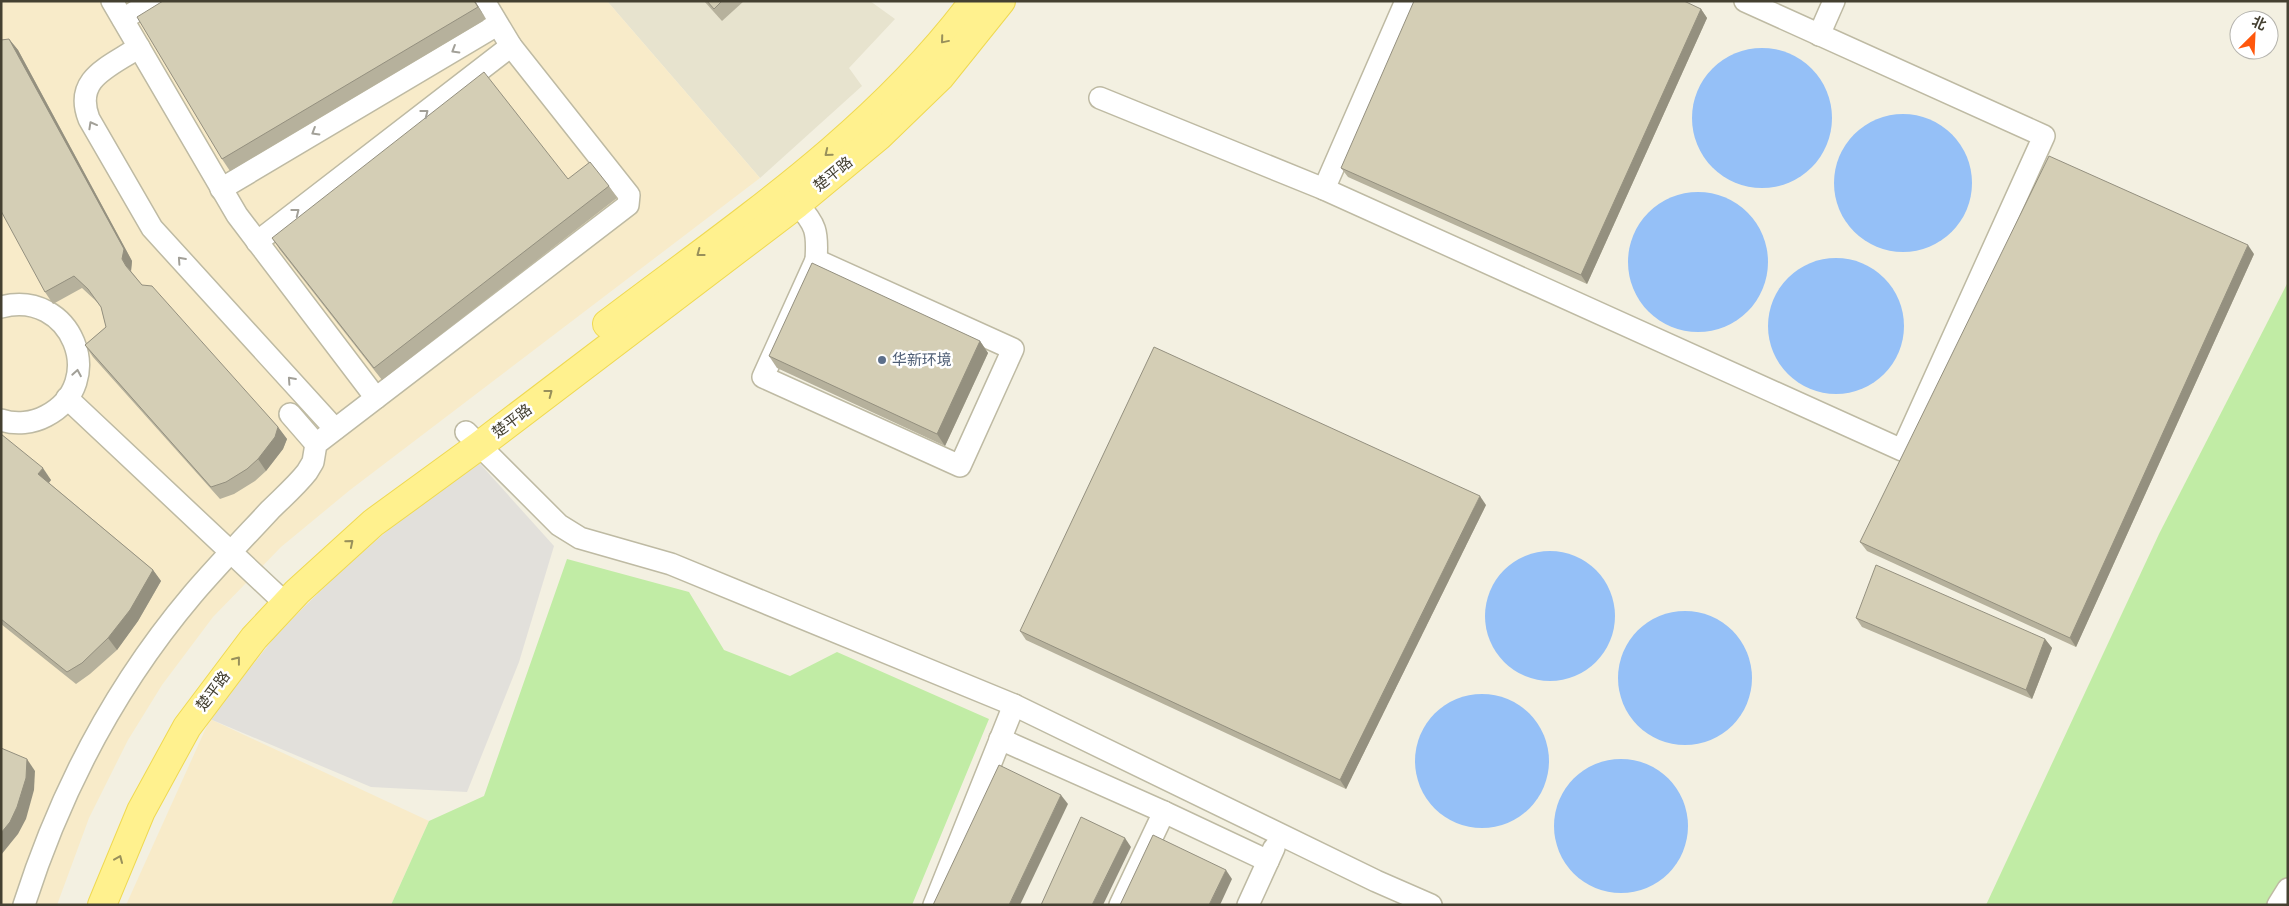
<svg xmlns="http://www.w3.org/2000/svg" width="2289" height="906" font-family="'PT Sans Narrow','Noto Sans SC',sans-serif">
<rect width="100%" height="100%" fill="#f3f0e1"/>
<!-- residential -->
<path fill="#e7e3ce" d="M 607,1 L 870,1 L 895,19 L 849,68 L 862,86 L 760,178 Z"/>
<!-- commercial -->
<g fill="#f8ebc9">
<path d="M 1,1 L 607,1 L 760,178 L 350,490 L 281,547 L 213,617 L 162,685 L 128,740 L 89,818 L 57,905 L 1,905 Z"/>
<path d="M 210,719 L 429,821 L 391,905 L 126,905 Z"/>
</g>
<!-- green -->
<g fill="#c1eca5">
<path d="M 2288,282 L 2288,905 L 1986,905 L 2159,534 Z"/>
<path d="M 567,559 L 689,592 L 724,650 L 790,676 L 837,652 L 989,719 L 912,905 L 391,905 L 429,821 L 484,796 Z"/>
</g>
<!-- parking -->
<path fill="#e2e0db" d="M 473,456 L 554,546 L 519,662 L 467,792 L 371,787 L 210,719 L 273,639 L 304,607 L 340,572 Z"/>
<!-- water -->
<g fill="#95c0f7">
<circle cx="1762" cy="118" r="70"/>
<circle cx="1903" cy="183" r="69"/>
<circle cx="1698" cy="262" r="70"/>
<circle cx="1836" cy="326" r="68"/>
<circle cx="1550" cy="616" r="65"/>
<circle cx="1685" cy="678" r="67"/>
<circle cx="1482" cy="761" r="67"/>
<circle cx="1621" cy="826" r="67"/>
</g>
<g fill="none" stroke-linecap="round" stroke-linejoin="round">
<defs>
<g id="minor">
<path d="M 112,1 L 237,215 L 376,398"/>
<path d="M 123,19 L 153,1"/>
<path d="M 1819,35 L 1834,1"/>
<path d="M 139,47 C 110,67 73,78 89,119 L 152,228 L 335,429"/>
<path d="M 1100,98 L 1324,189 L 1902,450 L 2044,136 L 1745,1"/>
<path d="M 221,189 L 497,25"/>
<path d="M 1324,189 L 1406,1"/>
<path d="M 797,204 C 816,224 818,232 816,260"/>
<path d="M 257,242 L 511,46"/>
<path d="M 816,260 L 1013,349 L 960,466 L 763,377 Z"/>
<path d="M 1,307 C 71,288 110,383 46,416 C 33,423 16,425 1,420"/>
<path d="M 67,398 L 286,604"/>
<path d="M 290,414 L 316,444"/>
<path d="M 466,432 L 559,525 L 580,538 L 671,564 L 1014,705 L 1376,881 L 1431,905"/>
<path d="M 1000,739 L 1164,812 L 1268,861"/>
<path d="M 24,905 C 60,792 116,685 193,594 C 218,565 244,538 270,510 C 282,498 296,486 307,472 L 313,462 L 316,444 L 628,205 L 629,195 L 511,46 L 484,1"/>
<path d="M 934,905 L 1014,705"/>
<path d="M 1120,905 L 1164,812"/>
<path d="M 1248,905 L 1274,848"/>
<path d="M 2278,905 L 2288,889"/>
</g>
<g id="major">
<path d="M 607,324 C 736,226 876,133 974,1"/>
<path d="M 102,905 L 141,811 L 187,727 L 254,638 L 297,592 L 373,523 L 480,445 L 797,204 L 879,136 L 940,77 L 1001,1"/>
</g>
</defs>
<!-- minor casing -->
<use href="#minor" stroke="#bebaa3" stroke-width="24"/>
<!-- major casing -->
<use href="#major" stroke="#efd952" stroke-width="30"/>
<!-- minor -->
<use href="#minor" stroke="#fff" stroke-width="21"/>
<!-- major -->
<use href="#major" stroke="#fff18e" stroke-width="28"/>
</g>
<!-- wall -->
<g fill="#b6b19c">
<path d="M 163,1 L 475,1 L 486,19 L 230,171 L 222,159 Z"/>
<path d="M 704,1 L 744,1 L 722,21 Z"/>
<path d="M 1701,9 L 1707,18 L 1587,284 L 1348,177 L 1341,168 Z"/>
<path d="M 9,39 L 18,50 L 132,261 L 131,271 L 142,285 L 278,427 L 287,439 L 283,449 L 266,471 L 255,481 L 234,494 L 220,499 L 93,357 L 85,345 L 106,327 L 101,307 L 96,301 L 82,288 L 53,304 L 45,292 Z"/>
<path d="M 568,179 L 609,186 L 617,198 L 382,380 L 280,250 L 272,238 Z"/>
<path d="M 2254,254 L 2076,647 L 1867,551 L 1860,542 Z"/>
<path d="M 980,341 L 988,353 L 945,446 L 777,368 L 769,356 Z"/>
<path d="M 1,434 L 51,480 L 49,483 L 153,570 L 161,581 L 138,621 L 117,650 L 90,674 L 76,684 L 1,624 Z"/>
<path d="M 1486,505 L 1346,789 L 1026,640 L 1020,631 Z"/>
<path d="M 1856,618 L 2045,639 L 2052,648 L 2032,699 L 1862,627 Z"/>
</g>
<!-- shaded-wall -->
<g fill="#94907f">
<path d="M 474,1 L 475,1 L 486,19 Z"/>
<path d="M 1701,9 L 1707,18 L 1587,284 L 1581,275 Z"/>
<path d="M 9,39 L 18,50 L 132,261 L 131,271 L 126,266 Z"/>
<path d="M 2248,245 L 2254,254 L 2076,647 L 2070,638 Z"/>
<path d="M 980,341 L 988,353 L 945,446 L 937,434 Z"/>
<path d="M 278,427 L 287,439 L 283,449 L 266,471 L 258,459 Z"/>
<path d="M 43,468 L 51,480 L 46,486 L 38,474 Z"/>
<path d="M 1480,496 L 1486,505 L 1346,789 L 1340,780 Z"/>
<path d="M 153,570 L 161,581 L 138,621 L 117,650 L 108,638 Z"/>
<path d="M 2045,639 L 2052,648 L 2032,699 L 2026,690 Z"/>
<path d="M 27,759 L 35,771 L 34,790 L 26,819 L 18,834 L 1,855 L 1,833 Z"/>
<path d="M 1061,795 L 1068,804 L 1020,905 L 1009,905 Z"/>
<path d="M 1125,838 L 1131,847 L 1103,905 L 1092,905 Z"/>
<path d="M 1226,870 L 1232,879 L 1220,905 L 1209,905 Z"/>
</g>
<!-- building -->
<g fill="#d4ceb5" stroke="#94907f">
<path d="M 163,1 L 474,1 L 478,7 L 222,159 L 137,17 Z"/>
<path d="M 707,1 L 722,1 L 714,9 Z"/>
<path d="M 1414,1 L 1684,1 L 1701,9 L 1581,275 L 1341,168 Z"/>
<path d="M 9,39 L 124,249 L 122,259 L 126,266 L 142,285 L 152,286 L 278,427 L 275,437 L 258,459 L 247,469 L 226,482 L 211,487 L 85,345 L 106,327 L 101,307 L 88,289 L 74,276 L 45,292 L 1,211 L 1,40 Z"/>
<path d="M 484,72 L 568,179 L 590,162 L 609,186 L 374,368 L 272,238 Z"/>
<path d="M 2049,156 L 2248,245 L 2070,638 L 1860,542 Z"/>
<path d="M 812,263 L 980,341 L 937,434 L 769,356 Z"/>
<path d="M 1154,347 L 1480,496 L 1340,780 L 1020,631 Z"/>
<path d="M 1,434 L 43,468 L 38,474 L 153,570 L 130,610 L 108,638 L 82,663 L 67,672 L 1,619 Z"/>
<path d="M 1876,565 L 2045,639 L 2026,690 L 1856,618 Z"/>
<path d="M 1,748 L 27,759 L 26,778 L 17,807 L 10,822 L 1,833 Z"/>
<path d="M 999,765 L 1061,795 L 1009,905 L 933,905 Z"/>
<path d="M 1081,817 L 1125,838 L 1092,905 L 1041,905 Z"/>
<path d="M 1153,835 L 1226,870 L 1209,905 L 1120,905 Z"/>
</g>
<!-- one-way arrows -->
<defs><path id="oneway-chevron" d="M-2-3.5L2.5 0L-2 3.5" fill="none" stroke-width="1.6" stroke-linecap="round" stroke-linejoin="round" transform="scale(1.25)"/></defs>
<g stroke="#98905b">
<use href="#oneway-chevron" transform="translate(944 40) rotate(130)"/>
<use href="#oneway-chevron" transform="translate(828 153) rotate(141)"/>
<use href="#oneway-chevron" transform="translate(700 253) rotate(143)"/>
<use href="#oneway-chevron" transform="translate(549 393) rotate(-37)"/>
<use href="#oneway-chevron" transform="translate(350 543) rotate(-40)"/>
<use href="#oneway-chevron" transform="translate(237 660) rotate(-52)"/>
<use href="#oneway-chevron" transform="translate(119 859) rotate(-67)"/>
</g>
<g stroke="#a2a098">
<use href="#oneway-chevron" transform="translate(455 50) rotate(149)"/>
<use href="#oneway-chevron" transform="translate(425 113) rotate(-38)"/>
<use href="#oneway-chevron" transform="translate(92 125) rotate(-119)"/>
<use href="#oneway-chevron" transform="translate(315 132) rotate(149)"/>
<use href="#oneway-chevron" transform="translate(296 212) rotate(-38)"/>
<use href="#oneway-chevron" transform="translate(181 260) rotate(-132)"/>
<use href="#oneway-chevron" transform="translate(77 373) rotate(-80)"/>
<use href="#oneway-chevron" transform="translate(291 380) rotate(-132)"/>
</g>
<!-- markers -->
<circle fill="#5c6f8a" stroke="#fff" stroke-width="2" cx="882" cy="360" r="5"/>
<g text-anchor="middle" stroke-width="5" stroke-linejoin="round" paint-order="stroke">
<!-- street labels -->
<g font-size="15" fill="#444031" stroke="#fff">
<text transform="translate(833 174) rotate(-39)" y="5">楚平路</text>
<text transform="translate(512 421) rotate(-37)" y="5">楚平路</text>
<text transform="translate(213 691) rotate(-53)" y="5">楚平路</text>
</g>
<!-- service labels -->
<g font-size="15" fill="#4e5e75" stroke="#fff" text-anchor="start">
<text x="892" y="365">华新环境</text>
</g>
</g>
<!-- border -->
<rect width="2289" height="906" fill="none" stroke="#444031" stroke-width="5"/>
<!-- north arrow -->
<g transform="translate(2254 35) rotate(24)"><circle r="24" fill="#ffffff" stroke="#b4b3ad"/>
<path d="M0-4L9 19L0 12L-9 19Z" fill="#ff570c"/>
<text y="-8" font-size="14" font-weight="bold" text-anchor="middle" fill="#444031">北</text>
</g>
</svg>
